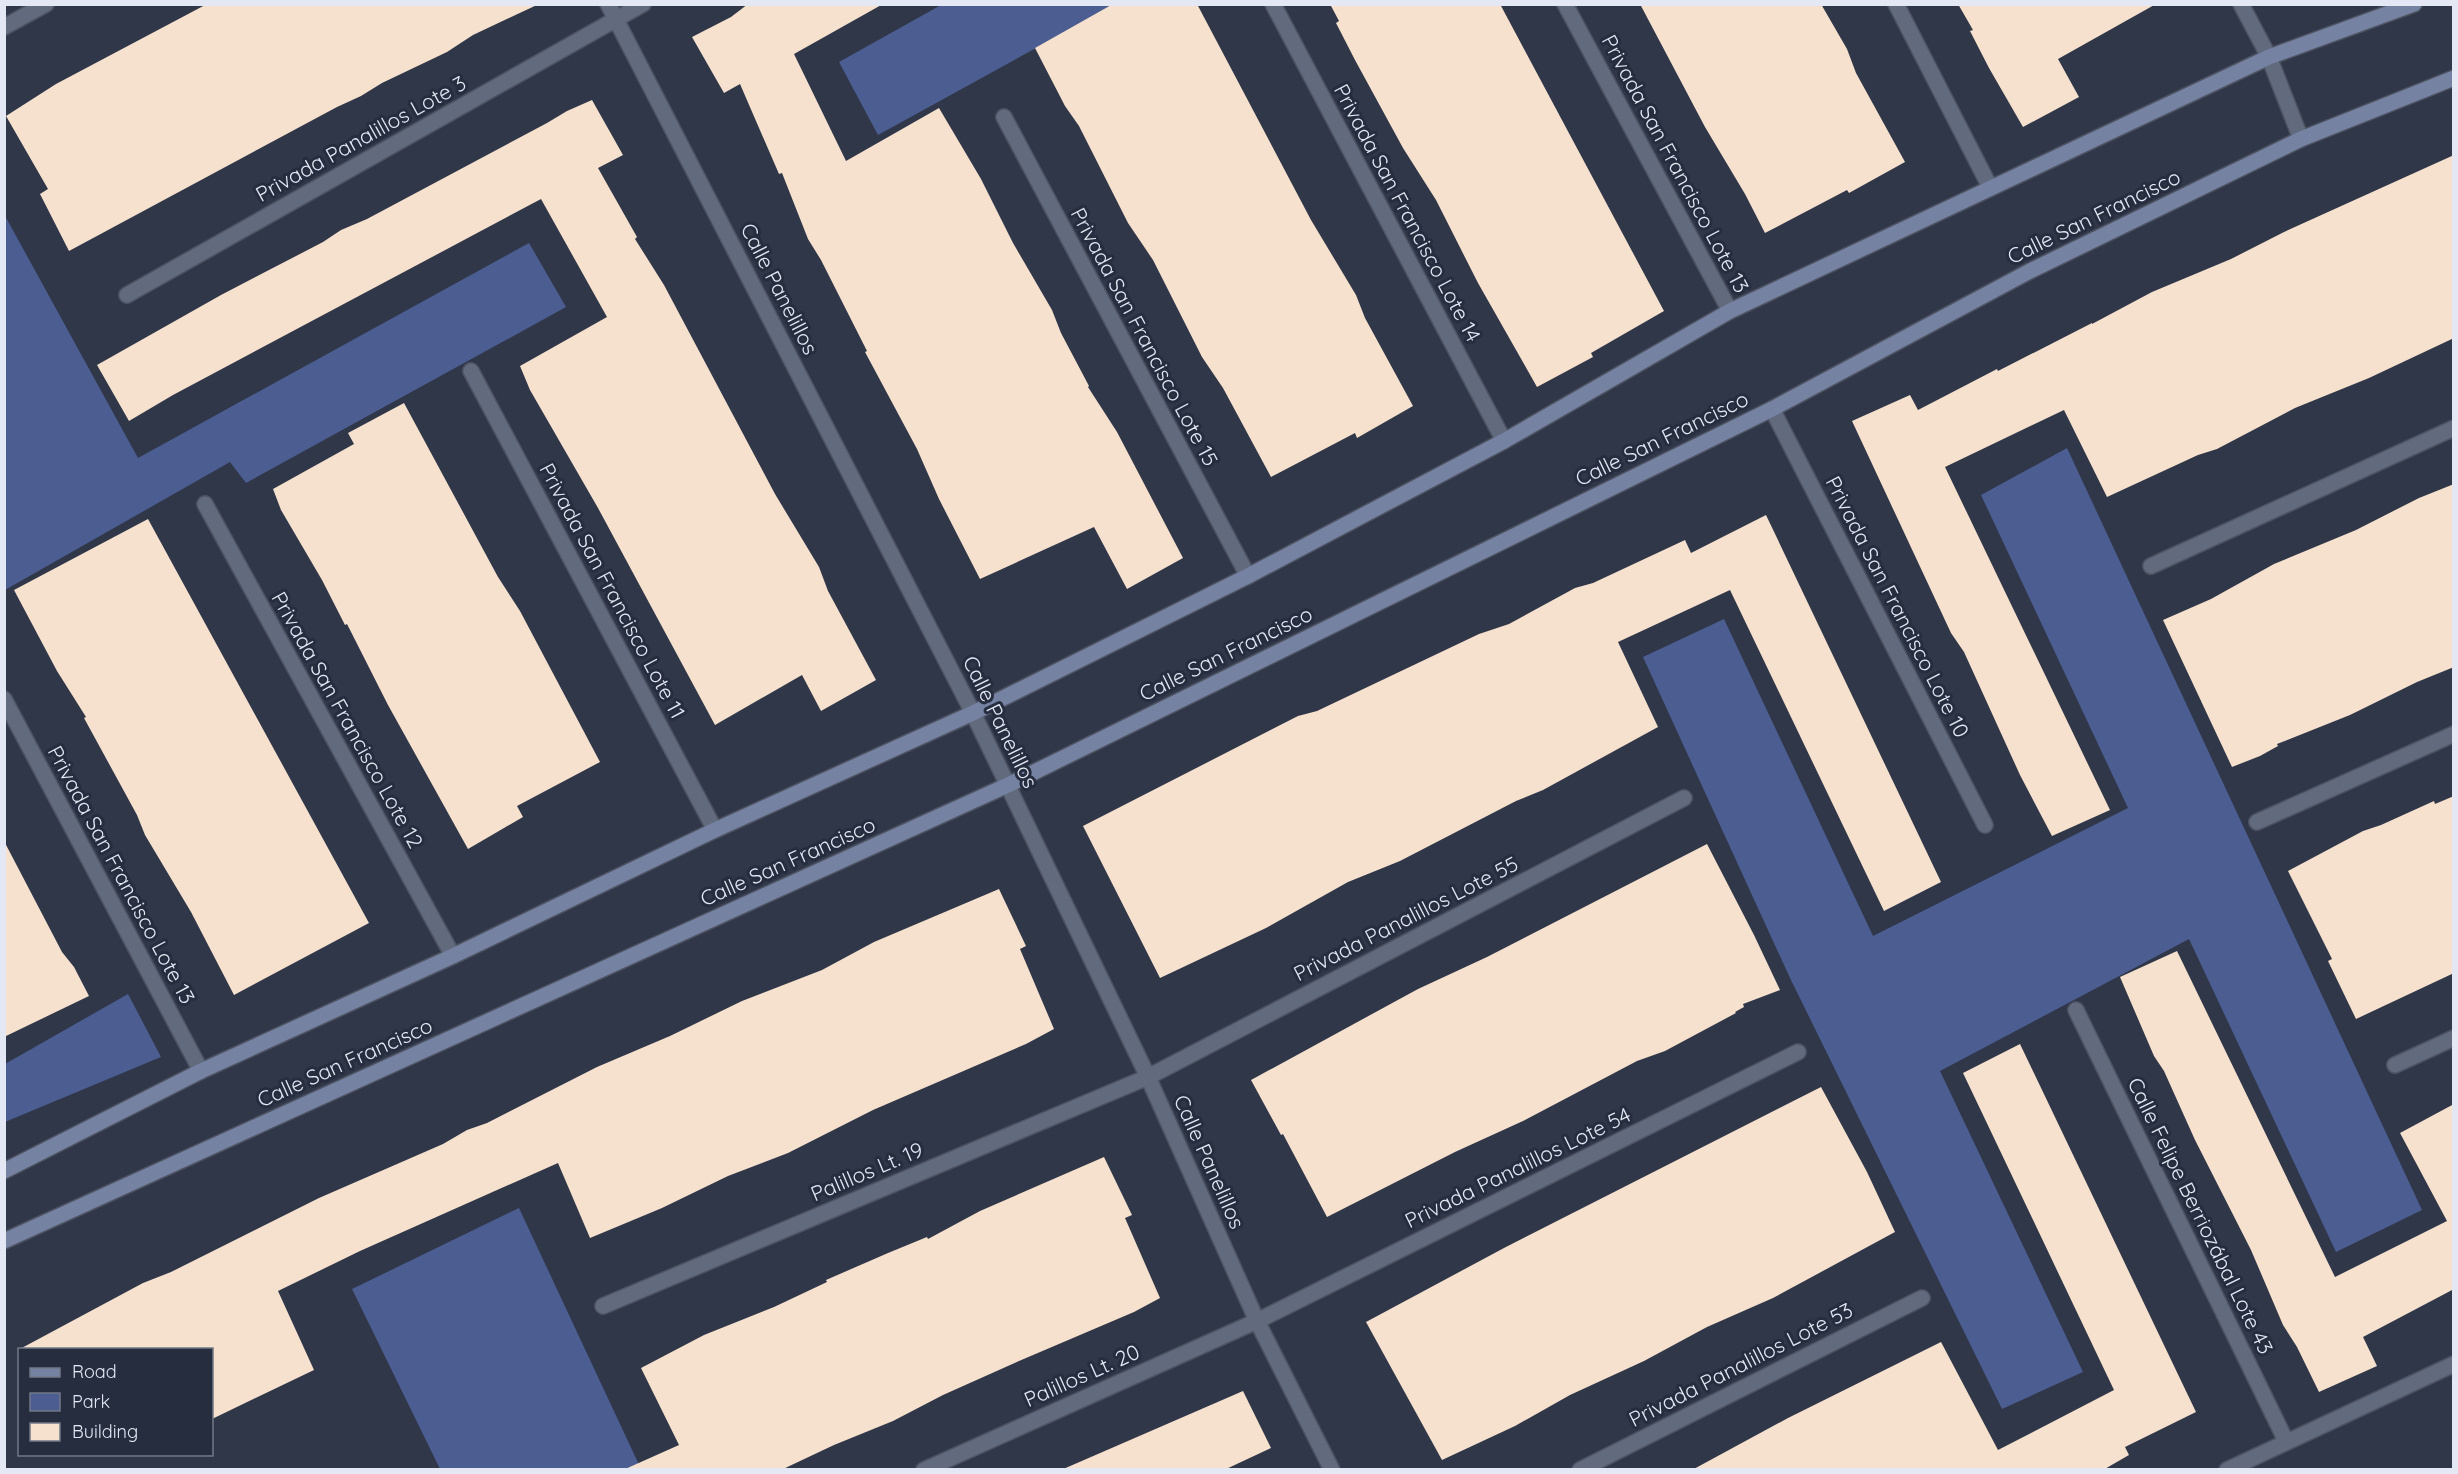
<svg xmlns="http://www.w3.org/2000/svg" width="2458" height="1474" font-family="Quicksand,sans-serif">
<rect width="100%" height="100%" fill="#303749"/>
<!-- green -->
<g fill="#4c5d91">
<path d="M 941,5 L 1114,5 L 878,135 L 839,62 Z"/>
<path d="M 4,214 L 138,458 L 529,243 L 566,307 L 246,483 L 230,462 L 5,590 Z"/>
<path d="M 2067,448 L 2422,1210 L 2336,1252 L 2189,939 L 1940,1071 L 2083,1372 L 2002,1409 L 1790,978 L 1643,657 L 1724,619 L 1873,936 L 2128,808 L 1981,495 Z"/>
<path d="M 128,994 L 161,1057 L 5,1122 L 5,1064 Z"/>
<path d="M 519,1208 L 641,1469 L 440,1469 L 352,1289 Z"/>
</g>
<!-- building -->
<g fill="#f6e1ce">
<path d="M 207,4 L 539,4 L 473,35 L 447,52 L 382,83 L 361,96 L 337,107 L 69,251 L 40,194 L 48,189 L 6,116 L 56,84 Z"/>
<path d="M 748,4 L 883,4 L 794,54 L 846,161 L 939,108 L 981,179 L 1013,243 L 1052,310 L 1061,333 L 1089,386 L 1088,387 L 1117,432 L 1183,558 L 1127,589 L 1094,527 L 980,579 L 939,499 L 917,449 L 865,352 L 867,351 L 821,260 L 808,239 L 782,173 L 779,174 L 740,84 L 724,93 L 692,37 L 731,17 Z"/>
<path d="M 1113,4 L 1197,4 L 1311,220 L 1356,295 L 1365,318 L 1413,406 L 1357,438 L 1355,433 L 1271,477 L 1223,388 L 1202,357 L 1153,260 L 1128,223 L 1079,126 L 1065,106 L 1035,48 Z"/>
<path d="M 1330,4 L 1500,4 L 1664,311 L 1591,353 L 1593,357 L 1537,387 L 1478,283 L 1436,200 L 1403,148 L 1355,60 L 1336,23 L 1339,21 Z"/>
<path d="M 1640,4 L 1821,4 L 1847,49 L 1856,73 L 1905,162 L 1849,193 L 1847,190 L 1765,233 L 1745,194 L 1705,127 Z"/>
<path d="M 1958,4 L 2156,4 L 2058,59 L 2079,97 L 2023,127 L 1989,68 L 1970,31 L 1973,30 Z"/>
<path d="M 592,100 L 623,155 L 598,168 L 637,237 L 635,239 L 664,285 L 775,494 L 819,567 L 828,591 L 876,680 L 821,711 L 802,675 L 715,725 L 598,508 L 530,390 L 520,366 L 607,317 L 541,199 L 173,395 L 129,421 L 97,365 L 221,295 L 323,242 L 341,230 L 367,219 L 547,123 L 567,111 Z"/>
<path d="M 2454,155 L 2454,338 L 2369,378 L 2295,408 L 2217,449 L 2198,455 L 2107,497 L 2064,410 L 1945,467 L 2110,810 L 2052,836 L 2020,775 L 1964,652 L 1951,633 L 1852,421 L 1910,395 L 1918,410 L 1997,369 L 1998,371 L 2092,323 L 2092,324 L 2152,292 L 2231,259 L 2284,232 Z"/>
<path d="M 404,403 L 498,577 L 520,611 L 600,762 L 517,806 L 523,817 L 468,849 L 388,705 L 347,624 L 345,625 L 322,580 L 281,510 L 273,489 L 354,444 L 348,433 Z"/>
<path d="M 2454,484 L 2454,667 L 2417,682 L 2350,715 L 2277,744 L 2278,746 L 2260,756 L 2232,767 L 2163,620 L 2211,599 L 2274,564 L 2356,530 L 2419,498 Z"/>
<path d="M 1766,515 L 1941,882 L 1884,911 L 1730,590 L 1618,642 L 1658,727 L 1543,790 L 1516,801 L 1400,861 L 1348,882 L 1266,928 L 1160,978 L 1083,826 L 1298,716 L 1317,711 L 1479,634 L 1509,624 L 1575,588 L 1593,583 L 1685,540 L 1691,553 Z"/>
<path d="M 148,519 L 369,923 L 234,995 L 191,912 L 145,835 L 137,815 L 84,718 L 86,717 L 57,671 L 14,590 Z"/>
<path d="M 2454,796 L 2454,973 L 2356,1019 L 2328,961 L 2332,959 L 2288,871 L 2363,831 L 2381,825 L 2434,801 L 2435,804 Z"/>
<path d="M 4,841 L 62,952 L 74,967 L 89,996 L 4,1037 Z"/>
<path d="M 1707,844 L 1754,935 L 1780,990 L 1743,1004 L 1744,1007 L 1735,1012 L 1736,1013 L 1665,1051 L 1637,1061 L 1523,1121 L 1455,1152 L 1327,1217 L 1283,1134 L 1281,1135 L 1251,1080 L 1418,989 L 1487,957 Z"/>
<path d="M 999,889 L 1026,946 L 1020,949 L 1054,1029 L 1026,1044 L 873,1110 L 788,1153 L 728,1176 L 662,1208 L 590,1238 L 558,1163 L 360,1251 L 278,1291 L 314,1370 L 212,1419 L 212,1350 L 18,1350 L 143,1283 L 171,1272 L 319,1198 L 443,1144 L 467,1130 L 487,1123 L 597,1067 L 670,1036 L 742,1001 L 822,970 L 874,942 Z"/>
<path d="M 2177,951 L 2335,1277 L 2447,1221 L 2400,1133 L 2454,1104 L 2454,1289 L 2363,1337 L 2377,1366 L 2319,1392 L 2297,1347 L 2283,1325 L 2251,1250 L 2195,1140 L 2164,1071 L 2154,1056 L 2120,977 Z"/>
<path d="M 2020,1044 L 2196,1412 L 2125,1447 L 2129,1455 L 2103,1470 L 1692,1470 L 1788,1418 L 1941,1342 L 1998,1450 L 2114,1390 L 1963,1073 Z"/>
<path d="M 1821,1087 L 1867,1172 L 1895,1232 L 1773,1298 L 1707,1327 L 1644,1361 L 1570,1395 L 1515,1426 L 1442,1460 L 1366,1322 L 1504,1248 Z"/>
<path d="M 1104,1157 L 1132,1215 L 1125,1218 L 1160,1298 L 1134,1312 L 1019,1361 L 943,1395 L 893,1421 L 834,1445 L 781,1470 L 623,1470 L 679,1445 L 641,1368 L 704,1335 L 774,1307 L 827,1282 L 826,1280 L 888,1253 L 927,1237 L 928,1239 L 980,1211 Z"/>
<path d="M 1243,1391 L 1271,1448 L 1224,1470 L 1061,1470 Z"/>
</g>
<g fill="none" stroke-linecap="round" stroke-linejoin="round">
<defs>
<g id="street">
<path d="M 608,4 L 973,713 L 1148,1077 L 1257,1321 L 1332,1470"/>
<path d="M 1273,4 L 1504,441"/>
<path d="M 1565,4 L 1730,311"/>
<path d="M 1896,4 L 1990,187"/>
<path d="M 2241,4 L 2269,57 L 2301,139"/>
<path d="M 4,27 L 46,4"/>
<path d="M 1004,117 L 1248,576"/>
<path d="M 127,295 L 643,4"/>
<path d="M 471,371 L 715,830"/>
<path d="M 1772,409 L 1985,825"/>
<path d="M 205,504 L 453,956"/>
<path d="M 2151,566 L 2454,428"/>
<path d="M 4,699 L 201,1071"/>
<path d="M 2257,822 L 2454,734"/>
<path d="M 2076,1010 L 2286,1441"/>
<path d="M 2395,1065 L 2454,1038"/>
<path d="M 603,1306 L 1148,1077 L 1684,798"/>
<path d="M 924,1470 L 1257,1321 L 1798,1052"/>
<path d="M 1580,1470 L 1922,1298"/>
<path d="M 2227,1470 L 2454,1364"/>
</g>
<g id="secondary">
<path d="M 4,1171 L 201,1071 L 453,956 L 715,830 L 973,713 L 1248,576 L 1504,441 L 1730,311 L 2269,57 L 2414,4"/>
<path d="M 4,1241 L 1008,785 L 1772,409 L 2030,271 L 2301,139 L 2454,78"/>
</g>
</defs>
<!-- street casing -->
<use href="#street" stroke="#4d5362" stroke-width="18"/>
<!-- secondary casing -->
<use href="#secondary" stroke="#4d5362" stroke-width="18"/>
<!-- street -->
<use href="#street" stroke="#626a7e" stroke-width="15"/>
<!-- secondary -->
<use href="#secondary" stroke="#7582a2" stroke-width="15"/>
</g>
<g text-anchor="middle" stroke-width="6" stroke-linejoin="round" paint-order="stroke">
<!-- street labels -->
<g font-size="21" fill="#e3e8f4" stroke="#262d3f">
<text transform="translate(361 139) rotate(-29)" y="7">Privada Panalillos Lote 3</text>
<text transform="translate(1675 164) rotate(62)" y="7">Privada San Francisco Lote 13</text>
<text transform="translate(1407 213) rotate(62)" y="7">Privada San Francisco Lote 14</text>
<text transform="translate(2094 217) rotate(-26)" y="7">Calle San Francisco</text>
<text transform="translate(779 289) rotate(63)" y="7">Calle Panelillos</text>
<text transform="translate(1144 337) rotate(62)" y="7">Privada San Francisco Lote 15</text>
<text transform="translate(1662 439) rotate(-26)" y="7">Calle San Francisco</text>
<text transform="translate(612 591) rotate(62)" y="7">Privada San Francisco Lote 11</text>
<text transform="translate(1897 607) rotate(63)" y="7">Privada San Francisco Lote 10</text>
<text transform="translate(1226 654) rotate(-26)" y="7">Calle San Francisco</text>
<text transform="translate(347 720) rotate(61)" y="7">Privada San Francisco Lote 12</text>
<text transform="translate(1000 722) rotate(64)" y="7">Calle Panelillos</text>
<text transform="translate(788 862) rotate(-24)" y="7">Calle San Francisco</text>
<text transform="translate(121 875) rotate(62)" y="7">Privada San Francisco Lote 13</text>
<text transform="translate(1406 919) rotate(-27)" y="7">Privada Panalillos Lote 55</text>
<text transform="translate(345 1063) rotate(-24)" y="7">Calle San Francisco</text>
<text transform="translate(1209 1162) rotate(66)" y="7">Calle Panelillos</text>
<text transform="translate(1518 1168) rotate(-26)" y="7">Privada Panalillos Lote 54</text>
<text transform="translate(867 1172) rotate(-23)" y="7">Palillos Lt. 19</text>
<text transform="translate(2200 1216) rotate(64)" y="7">Calle Felipe Berriozábal Lote 43</text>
<text transform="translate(1741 1365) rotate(-27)" y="7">Privada Panalillos Lote 53</text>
<text transform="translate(1082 1376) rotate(-24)" y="7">Palillos Lt. 20</text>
</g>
</g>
<!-- border -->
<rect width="2458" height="1474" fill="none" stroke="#e3e8f4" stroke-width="12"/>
<!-- legend -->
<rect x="18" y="1348" width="195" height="108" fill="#262d3f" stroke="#727887" stroke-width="1.5"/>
<rect x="30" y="1368" width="30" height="9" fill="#7582a2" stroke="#727887" stroke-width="1.5"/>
<text x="72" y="1378" font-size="18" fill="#e3e8f4">Road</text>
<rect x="30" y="1393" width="30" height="18" fill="#4c5d91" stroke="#727887" stroke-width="1.5"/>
<text x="72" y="1408" font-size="18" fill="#e3e8f4">Park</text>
<rect x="30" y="1423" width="30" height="18" fill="#f6e1ce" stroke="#727887" stroke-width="1.5"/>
<text x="72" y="1438" font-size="18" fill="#e3e8f4">Building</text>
</svg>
